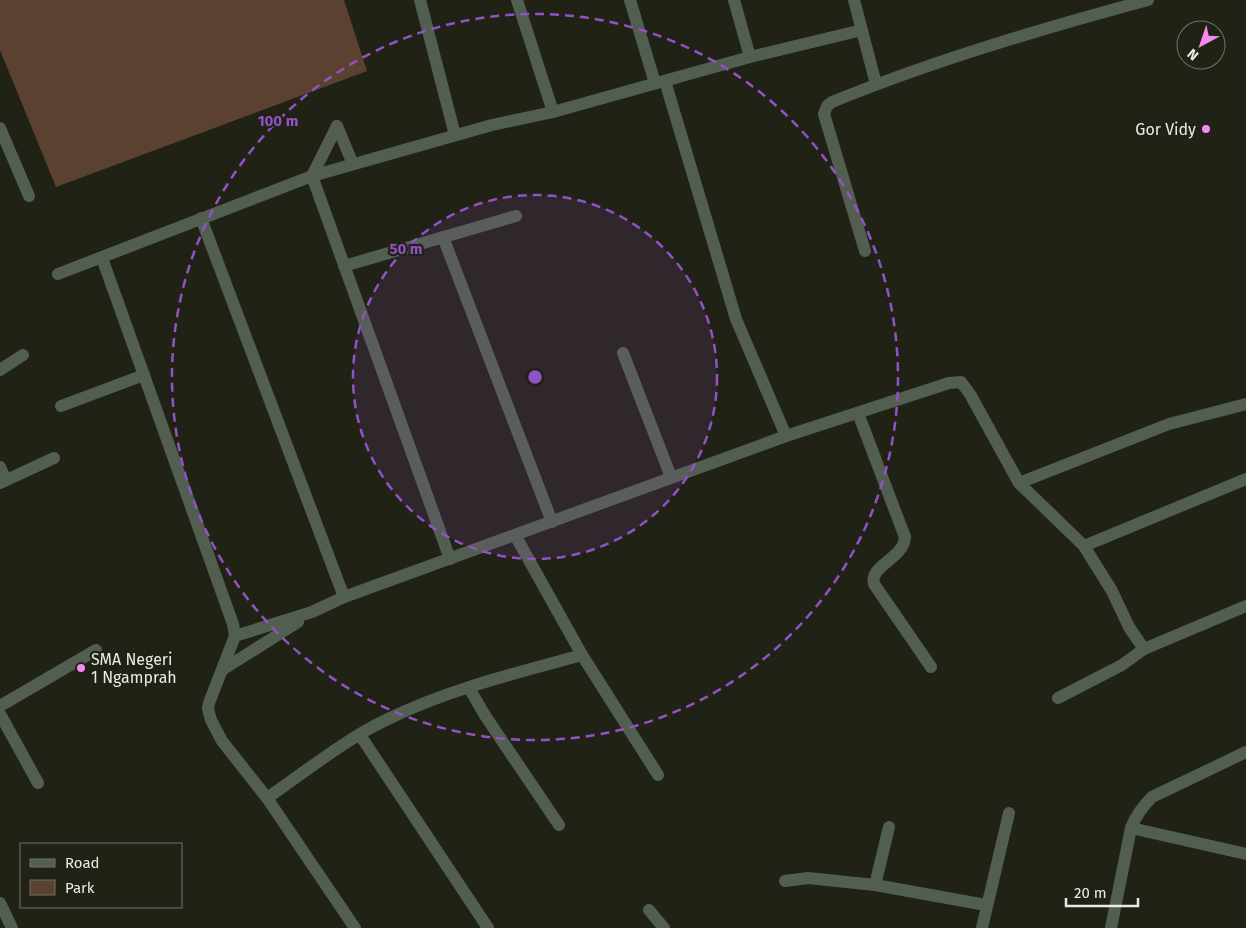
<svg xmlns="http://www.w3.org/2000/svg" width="1246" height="928" font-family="'Fira Sans',sans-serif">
<rect width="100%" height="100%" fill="#212216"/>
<!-- green -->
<path fill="#5b412f" d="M 0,0 L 344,0 L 367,71 L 56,187 L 0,50 Z"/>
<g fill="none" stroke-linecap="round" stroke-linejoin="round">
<!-- service -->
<g stroke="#525f50" stroke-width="12">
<path d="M 337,126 L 353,164"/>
<path d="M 1058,698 L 1122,665 L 1144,649"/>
<path d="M 0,706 L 96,650"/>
<path d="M 0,714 L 38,783"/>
</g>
<!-- minor -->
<g stroke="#525f50" stroke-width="12">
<path d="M 420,0 L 455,135"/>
<path d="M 517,0 L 553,112"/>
<path d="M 630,0 L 655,83"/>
<path d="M 734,0 L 750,57"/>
<path d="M 854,0 L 876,84"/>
<path d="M 665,81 L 736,319 L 786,436"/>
<path d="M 337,126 L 312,176 L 450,559"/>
<path d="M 0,128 L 29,196"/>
<path d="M 201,218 L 344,597"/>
<path d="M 443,237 L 552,522"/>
<path d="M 865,251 L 824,114 L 827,106 L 832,102 C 935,60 1041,29 1148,0"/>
<path d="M 102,258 L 233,624 L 235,636 L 209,703 L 208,709 L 211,720 L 222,741 L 267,798 L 355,928"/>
<path d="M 344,266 L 516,216"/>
<path d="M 58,274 L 312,176 L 492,125 L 553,112 L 750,57 L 862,30"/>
<path d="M 623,353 L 671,477"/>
<path d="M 0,370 L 23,355"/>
<path d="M 61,406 L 144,375"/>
<path d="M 858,413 L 905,537 C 904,559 869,565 874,584 L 931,667"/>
<path d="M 0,467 L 6,480"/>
<path d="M 0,483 L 54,458"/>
<path d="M 1019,483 L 1169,424 L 1246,404"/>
<path d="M 515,535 L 582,655 L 658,775"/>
<path d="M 1084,546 L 1246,479"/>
<path d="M 235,636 L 312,612 L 344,597 L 786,436 L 949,383 L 961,382 L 970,394 L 1019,483 L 1084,546 L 1112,591 L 1129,627 L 1144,649 L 1246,606"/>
<path d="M 222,670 L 298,622"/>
<path d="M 469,688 L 486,717 L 559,825"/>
<path d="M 360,735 L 488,928"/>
<path d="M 267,798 C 305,772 347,738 388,719 C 449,689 517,673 582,655"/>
<path d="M 1131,828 L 1246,854"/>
<path d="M 785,881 L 808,878 L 875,885 L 986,905"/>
<path d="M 875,885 L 889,827"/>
<path d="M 0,903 L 12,928"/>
<path d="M 649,910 L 664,928"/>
<path d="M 982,928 L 1009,813"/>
<path d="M 1111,928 L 1131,828 C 1136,815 1142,807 1152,797 L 1246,752"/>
</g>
</g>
<!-- distance rings -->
<circle cx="535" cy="377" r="182" fill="#9152c6" fill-opacity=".12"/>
<g fill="none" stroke="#9152c6" stroke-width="2.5" stroke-dasharray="9 6">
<circle cx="535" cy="377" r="182"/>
<circle cx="535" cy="377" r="363"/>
</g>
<!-- markers -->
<g fill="#f589ef" stroke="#212216" stroke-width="2">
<circle cx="1206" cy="129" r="5"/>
<circle cx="81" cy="668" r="5"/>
</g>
<g text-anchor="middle" stroke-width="4.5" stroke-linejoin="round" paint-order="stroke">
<!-- poi labels -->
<g font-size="16" fill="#eaebe2" stroke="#212216" text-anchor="end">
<text x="1196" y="135">Gor Vidy</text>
<text x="91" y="665" text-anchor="start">SMA Negeri<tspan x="91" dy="18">1 Ngamprah</tspan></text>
</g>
</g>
<circle cx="535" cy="377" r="8" fill="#9152c6" stroke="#212216" stroke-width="2.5"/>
<g font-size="15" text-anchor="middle" font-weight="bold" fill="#9152c6" stroke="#212216" stroke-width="4.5" stroke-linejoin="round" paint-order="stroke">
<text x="278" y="126">100 m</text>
<text x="406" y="254">50 m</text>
</g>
<!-- legend -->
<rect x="20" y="843" width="162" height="65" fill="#212216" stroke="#717268"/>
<rect x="30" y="859" width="25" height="8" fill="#525f50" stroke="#717268"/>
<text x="65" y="868" font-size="15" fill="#eaebe2">Road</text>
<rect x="30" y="880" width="25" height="15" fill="#5b412f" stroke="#717268"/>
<text x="65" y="893" font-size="15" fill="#eaebe2">Park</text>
<!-- north arrow -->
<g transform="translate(1201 45) rotate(220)"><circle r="24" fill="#212216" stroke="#717268"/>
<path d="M0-4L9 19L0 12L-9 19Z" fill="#f589ef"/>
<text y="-8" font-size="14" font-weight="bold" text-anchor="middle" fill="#eaebe2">N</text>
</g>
<!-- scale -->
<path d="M1066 898v8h72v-8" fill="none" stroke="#eaebe2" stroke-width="2.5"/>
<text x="1074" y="898" font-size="15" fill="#eaebe2" stroke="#212216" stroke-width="4" paint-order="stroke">20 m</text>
</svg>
